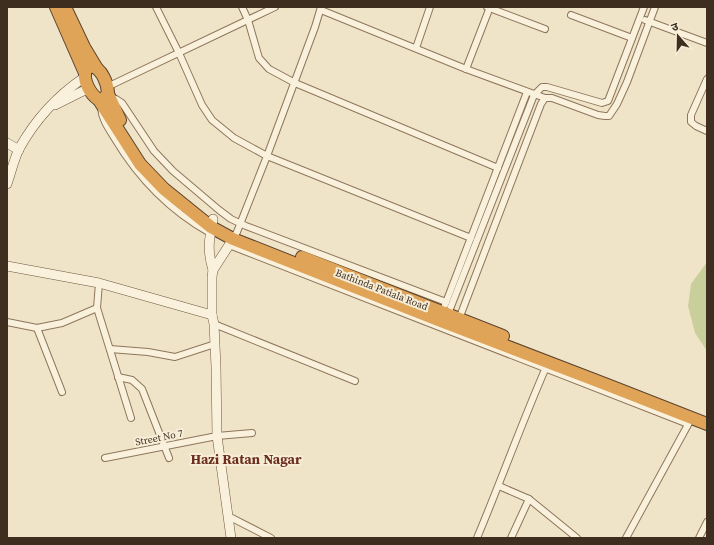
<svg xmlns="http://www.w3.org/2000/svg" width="714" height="545" font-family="'Source Serif 4','Noto Sans Devanagari',serif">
<rect width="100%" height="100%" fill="#f0e4c8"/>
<!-- green -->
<path fill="#c9cf9b" d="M 707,262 L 707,351 L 695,333 L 688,306 L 691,284 Z"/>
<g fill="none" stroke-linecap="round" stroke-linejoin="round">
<defs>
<g id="street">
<path d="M 156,7 L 179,53 L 202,105 L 212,120 L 234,138 L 267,156 L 471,238"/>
<path d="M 242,7 L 248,20 L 259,58 L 269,69 L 295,83 L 498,168"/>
<path d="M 487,7 L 545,29"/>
<path d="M 321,10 L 466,69 L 545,98"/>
<path d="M 571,15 L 632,38"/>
<path d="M 645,20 L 707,43"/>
<path d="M 416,48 L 430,7"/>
<path d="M 466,69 L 490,7"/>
<path d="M 707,79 L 691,115 L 691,122 L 696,126 L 707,131"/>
<path d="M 107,87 L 275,7"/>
<path d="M 110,97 L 116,99 L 122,103 L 154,151 L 173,171 L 219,210 L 231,219 L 246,226 L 446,302"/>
<path d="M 101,108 C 102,120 109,129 115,139 C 139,179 169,210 210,233"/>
<path d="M 233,239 L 237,232 L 267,156 L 315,27 L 321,7"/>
<path d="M 229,245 L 688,424"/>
<path d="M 99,283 L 97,308 L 131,418"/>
<path d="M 445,305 L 527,92"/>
<path d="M 448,314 L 534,95 L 542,87 L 547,87 L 602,103 L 608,101 L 644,7"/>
<path d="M 459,319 L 541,104 L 545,98 L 552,98 L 598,115 L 605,116 L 609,116 L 617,104 L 627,82 L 655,7"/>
<path d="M 7,322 L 37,328 L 62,323 L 97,308"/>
<path d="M 214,324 L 355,381"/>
<path d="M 37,328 L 62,392"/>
<path d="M 110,349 L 148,352 L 175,357 L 215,344"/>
<path d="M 118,377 L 132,380 L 142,389 L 169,458"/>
<path d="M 105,458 L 217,436 L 252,433"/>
<path d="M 499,486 L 529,499 L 511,538"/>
<path d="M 529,499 L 577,538"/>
<path d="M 228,516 L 271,538"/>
<path d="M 477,538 C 501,481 522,422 547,365"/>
<path d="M 626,538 L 690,421"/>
<path d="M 699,538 L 707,522"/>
</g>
<g id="secondary">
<path d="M 55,105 L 83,91 L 89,90"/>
<path d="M 7,143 L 19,150"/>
<path d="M 7,184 C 11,173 14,159 19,149 C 35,120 58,95 85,77"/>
<path d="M 7,266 L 99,283 L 212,315"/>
<path d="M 213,270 C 207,251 209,239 213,219"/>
<path d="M 231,538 L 217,436 L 216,367 L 214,324 L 212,315 L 212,277 L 213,270 L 233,239"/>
</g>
<g id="highway">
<path d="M 56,7 L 85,73"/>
<path d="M 65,7 L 84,47 L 96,67"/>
<path d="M 92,66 C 102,69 108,84 108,94 L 104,98 L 99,100 C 90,94 82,80 86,69 Z"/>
<path d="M 108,94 L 120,120"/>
<path d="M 99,100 L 140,164 L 164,189 L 211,227 L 233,239 L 438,320 L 610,386 L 707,424"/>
<path d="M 302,257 L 503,336"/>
</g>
</defs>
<!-- street casing -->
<use href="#street" stroke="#8d765c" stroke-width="8"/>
<!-- secondary casing -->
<use href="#secondary" stroke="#6f573f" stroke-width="10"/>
<!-- highway casing -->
<use href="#highway" stroke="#5b4430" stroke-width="14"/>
<!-- street -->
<use href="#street" stroke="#faf1dc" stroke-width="6"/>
<!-- secondary -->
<use href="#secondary" stroke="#faf1dc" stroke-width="9"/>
<!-- highway -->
<use href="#highway" stroke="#e0a458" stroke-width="12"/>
</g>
<g text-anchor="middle" stroke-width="4" stroke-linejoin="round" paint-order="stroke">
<!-- street labels -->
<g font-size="10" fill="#3d2e20" stroke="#f7eed8">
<text transform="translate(382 289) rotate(21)" y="4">Bathinda Patiala Road</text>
<text transform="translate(159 437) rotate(-11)" y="4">Street No 7</text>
</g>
<!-- district labels -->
<g font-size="14" font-weight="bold" fill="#6b2e1e" stroke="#f7eed8">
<text x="246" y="464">Hazi Ratan Nagar</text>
</g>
</g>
<!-- border -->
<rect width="714" height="545" fill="none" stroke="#3d2e20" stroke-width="16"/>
<!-- north arrow -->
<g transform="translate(678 36) rotate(340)" stroke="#f7eed8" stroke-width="3" paint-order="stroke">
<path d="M0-3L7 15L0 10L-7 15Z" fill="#3d2e20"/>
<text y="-6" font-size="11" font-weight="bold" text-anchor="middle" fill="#3d2e20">उ</text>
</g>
</svg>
